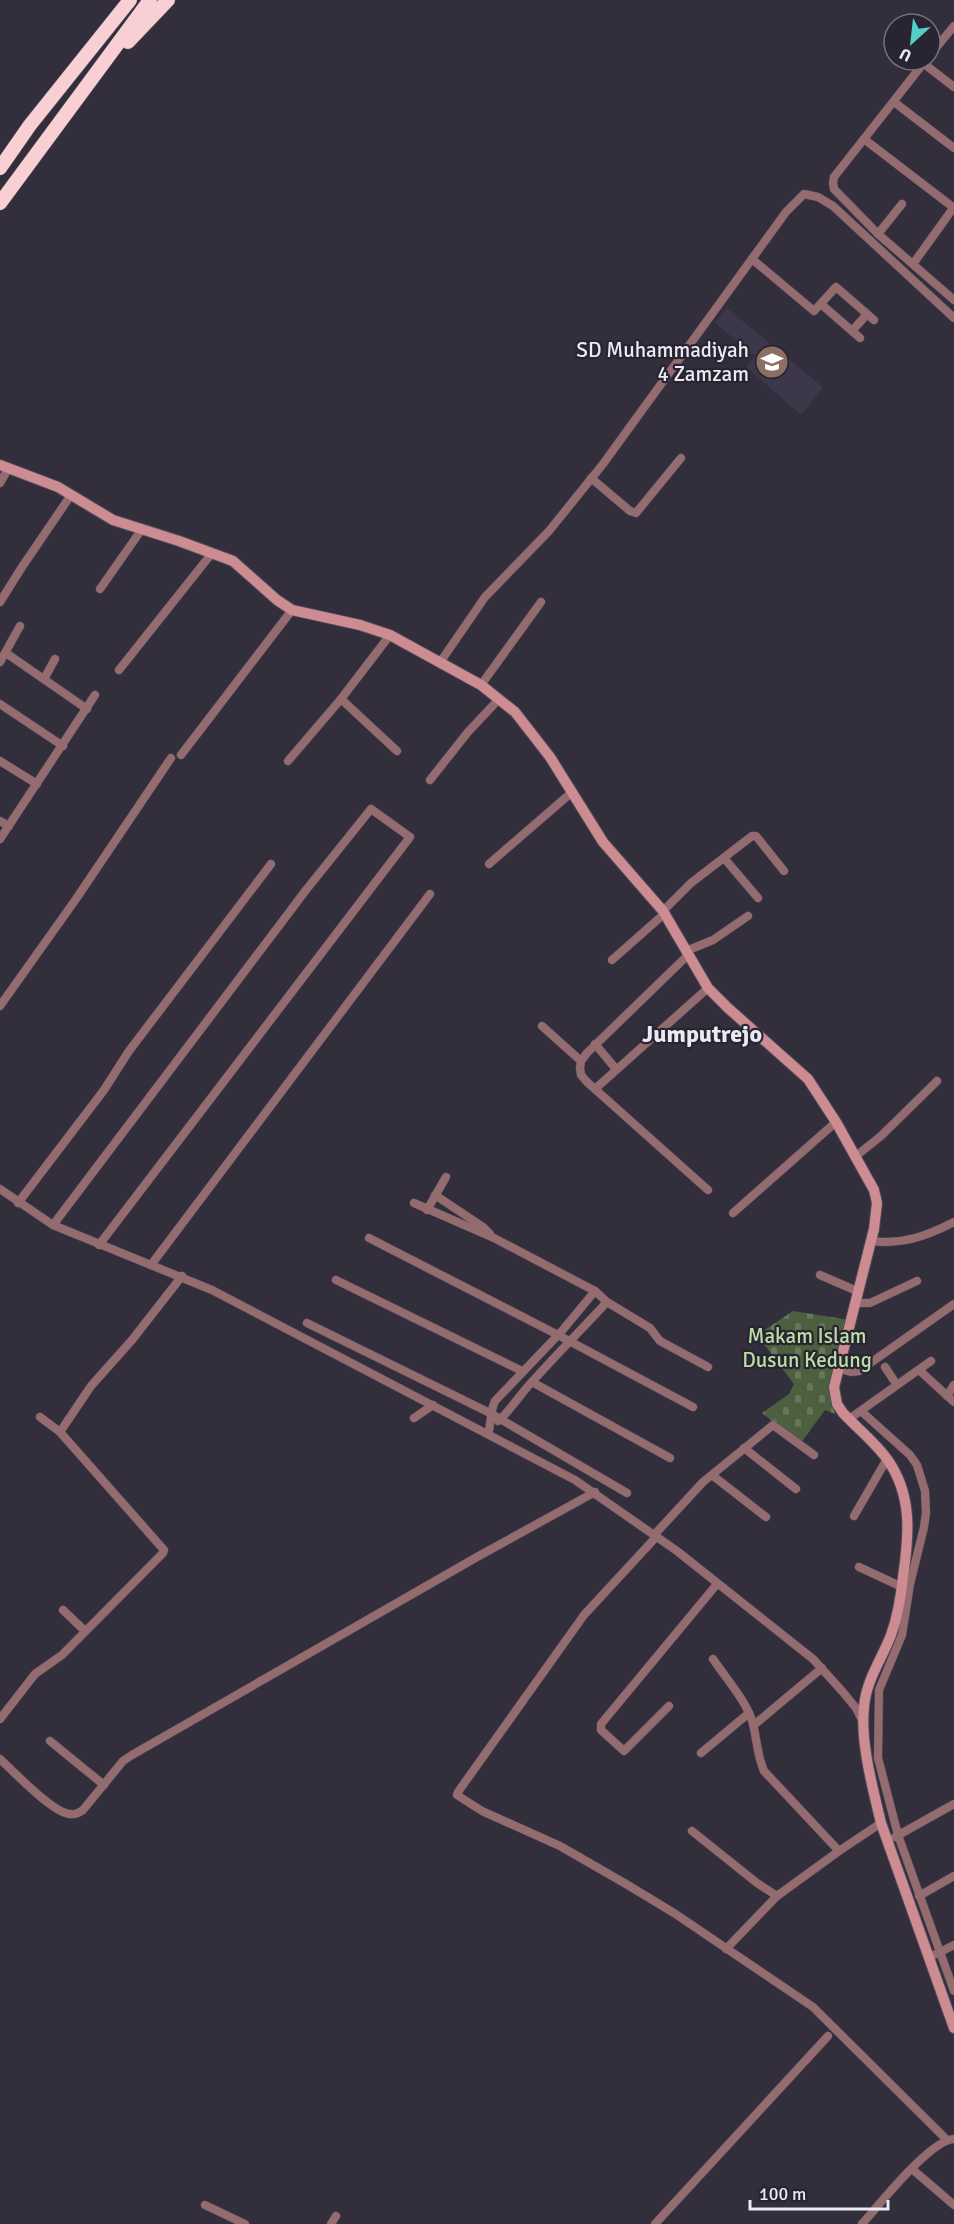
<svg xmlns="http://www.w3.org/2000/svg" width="954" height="2224" font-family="Signika,sans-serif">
<defs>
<pattern id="cemetery-stones" width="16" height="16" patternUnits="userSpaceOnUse" patternTransform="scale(1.5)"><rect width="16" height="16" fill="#4c603f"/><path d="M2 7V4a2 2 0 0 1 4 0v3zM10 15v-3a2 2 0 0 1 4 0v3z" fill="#66775b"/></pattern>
</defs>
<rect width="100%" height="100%" fill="#322e3c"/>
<!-- built -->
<path fill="#3c374a" d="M 727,308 L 823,387 L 801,415 L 746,367 L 755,356 L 715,323 Z"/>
<!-- cemetery -->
<path fill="url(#cemetery-stones)" d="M 793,1311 L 850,1320 L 831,1400 L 835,1414 L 825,1410 L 800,1444 L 762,1413 L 789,1394 L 794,1384 L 757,1335 Z"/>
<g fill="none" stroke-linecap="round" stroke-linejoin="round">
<defs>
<g id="minor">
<path d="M 930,55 L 954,26"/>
<path d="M 926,60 L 834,177 L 833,183 L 834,189 L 878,234 L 954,300"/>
<path d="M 923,63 L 954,87"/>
<path d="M 894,102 L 954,148"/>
<path d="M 864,139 L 954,208"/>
<path d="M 878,234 L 902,204"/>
<path d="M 752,259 L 814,311 L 836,287 L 874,320"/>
<path d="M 913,264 L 954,207"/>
<path d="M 821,304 L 860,338"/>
<path d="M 852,331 L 867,314"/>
<path d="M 591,478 L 630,511 L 636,513 L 681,458"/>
<path d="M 0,483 L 8,469"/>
<path d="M 100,589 L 142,529"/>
<path d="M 0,602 L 22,567 L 71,495"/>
<path d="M 6,653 L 87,709"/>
<path d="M 441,661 L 485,597 L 549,531 L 603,464 L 786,212 L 804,194 L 818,197 L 833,206 L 954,318"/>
<path d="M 0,662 L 20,626"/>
<path d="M 119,670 L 212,553"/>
<path d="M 44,679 L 55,659"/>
<path d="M 481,685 L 541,602"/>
<path d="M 341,699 L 397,751"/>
<path d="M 0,704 L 63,746"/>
<path d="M 181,755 L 292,610"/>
<path d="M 0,761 L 37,784"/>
<path d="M 288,761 L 341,699 L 390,635"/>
<path d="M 430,780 L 468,732 L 499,699"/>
<path d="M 0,821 L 9,826"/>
<path d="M 0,839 L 95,695"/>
<path d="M 724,858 L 758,898"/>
<path d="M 489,864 L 571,793"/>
<path d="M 663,911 L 691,883 L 752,836 L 756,836 L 784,871"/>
<path d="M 686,951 L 713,940 L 748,916"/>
<path d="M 688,955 L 587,1053 L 581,1061 L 580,1068 L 581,1075 L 587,1082 L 708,1190"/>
<path d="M 612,960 L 664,914"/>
<path d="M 0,1006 L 76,899 L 171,758"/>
<path d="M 542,1026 L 581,1061"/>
<path d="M 595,1044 L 616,1069"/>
<path d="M 595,1089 L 708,988"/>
<path d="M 856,1156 L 881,1136 L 937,1081"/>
<path d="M 0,1189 L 53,1225 L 212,1290 L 575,1480 L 677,1551 L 813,1659 L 842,1691 L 856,1708 L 862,1720"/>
<path d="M 435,1195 L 483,1227 L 490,1234"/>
<path d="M 18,1203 L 104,1090 L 129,1051 L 271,864"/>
<path d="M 414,1203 L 494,1238 L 595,1291 L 607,1302 L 650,1328 L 660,1341 L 708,1367"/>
<path d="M 427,1210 L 446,1177"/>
<path d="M 733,1213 L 836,1122"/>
<path d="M 53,1225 L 306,890 L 371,809 L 410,837 L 99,1245"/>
<path d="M 369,1238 L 558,1335 L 693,1407"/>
<path d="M 871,1241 C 902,1245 927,1236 954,1222"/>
<path d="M 151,1265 L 430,894"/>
<path d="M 820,1275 L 857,1291"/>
<path d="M 336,1280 L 522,1371"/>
<path d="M 855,1303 L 870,1303 L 917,1281"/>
<path d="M 307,1323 L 490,1413 L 627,1493"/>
<path d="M 885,1367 L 897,1385"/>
<path d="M 837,1368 L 851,1372 L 859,1371 L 954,1304"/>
<path d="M 919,1370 L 954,1402"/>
<path d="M 532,1382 L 670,1458"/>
<path d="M 947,1396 L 954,1385"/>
<path d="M 861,1411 L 910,1455 L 917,1465 L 925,1491 L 926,1513 L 924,1527 L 910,1584 L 902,1635 L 879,1690 L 878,1758 L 898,1835 L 954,1991"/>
<path d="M 414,1418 L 433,1405"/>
<path d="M 849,1419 L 931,1361"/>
<path d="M 498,1421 C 505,1417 523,1391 531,1383 C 556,1355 582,1329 607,1302"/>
<path d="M 60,1432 L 91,1386 L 132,1340 L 182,1276"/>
<path d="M 488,1434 C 492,1421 489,1414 495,1401 L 561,1332 L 595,1291"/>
<path d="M 744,1448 L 796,1489"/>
<path d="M 712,1475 L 766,1517"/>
<path d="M 854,1516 L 887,1459"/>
<path d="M 655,1534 L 703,1482 L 773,1425 L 814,1455"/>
<path d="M 657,1536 L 584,1615 L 458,1792 L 457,1795 L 482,1811 L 560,1846 L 626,1884 L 674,1913 L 813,2007 L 946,2139"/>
<path d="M 859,1567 L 902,1587"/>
<path d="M 63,1610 L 85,1631"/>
<path d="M 713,1659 C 725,1677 748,1703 753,1724 C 757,1740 757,1755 764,1771 L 839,1851"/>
<path d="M 669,1706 L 624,1751 L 601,1730 L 601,1724 L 717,1584"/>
<path d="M 0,1719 L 35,1674 L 62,1655 L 163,1553 L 164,1550 L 60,1432 L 40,1417"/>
<path d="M 754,1725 L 822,1668"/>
<path d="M 50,1741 L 104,1785"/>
<path d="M 701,1753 L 749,1713"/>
<path d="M 0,1759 C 14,1772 53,1813 70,1814 C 75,1815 79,1813 83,1810 L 123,1761 L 132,1755 L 477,1557 L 595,1492"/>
<path d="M 692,1831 L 757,1883 L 777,1896"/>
<path d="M 895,1837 L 954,1804"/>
<path d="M 919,1896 L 954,1876"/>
<path d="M 726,1949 L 777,1896 L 839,1851 L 881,1823"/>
<path d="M 930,1957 L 954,1945"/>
<path d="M 912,2169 L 954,2205"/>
<path d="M 205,2205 L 245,2224"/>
<path d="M 331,2224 L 336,2216"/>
<path d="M 655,2224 L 828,2036"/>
<path d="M 862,2224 C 880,2204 930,2140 954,2139"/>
</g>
<path id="secondary" d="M 0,465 L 58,487 L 113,520 L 179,541 L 233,561 L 277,600 L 292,610 L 360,625 L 390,635 L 481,685 L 515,712 L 550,757 L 603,842 L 663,911 L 708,988 L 728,1008 L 808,1079 L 836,1122 L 874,1190 L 877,1203 L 874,1229 L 834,1387 L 837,1404 L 843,1413 C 857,1428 875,1442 887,1459 C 913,1495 909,1536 903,1577 C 901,1596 898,1616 891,1635 C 882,1659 866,1680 864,1707 C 860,1742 873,1789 881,1823 L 954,2028"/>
<g id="motorway">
<path d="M 128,42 L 168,0"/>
<path d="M 0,168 L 30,125 L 130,0"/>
<path d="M 0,203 L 150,0"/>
</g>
</defs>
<!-- minor casing -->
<use href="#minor" stroke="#504c59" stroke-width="9"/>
<!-- secondary casing -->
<use href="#secondary" stroke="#504c59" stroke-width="12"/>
<!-- motorway casing -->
<use href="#motorway" stroke="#504c59" stroke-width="15"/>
<!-- minor -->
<use href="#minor" stroke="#946c6f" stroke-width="8"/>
<!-- secondary -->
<use href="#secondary" stroke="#cc8c91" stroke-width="10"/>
<!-- motorway -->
<use href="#motorway" stroke="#f8cfd2" stroke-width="14"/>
</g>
<!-- icons -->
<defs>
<symbol id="school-disc" viewBox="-11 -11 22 22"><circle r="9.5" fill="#8d6e63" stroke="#282431"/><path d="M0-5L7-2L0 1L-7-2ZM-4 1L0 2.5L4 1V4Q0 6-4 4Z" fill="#fff"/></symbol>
</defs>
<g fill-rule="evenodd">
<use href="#school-disc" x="753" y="343" width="38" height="38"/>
</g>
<g text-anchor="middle" stroke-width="4.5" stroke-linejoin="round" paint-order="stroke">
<!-- poi labels -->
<g font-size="21" fill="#ebe9f2" stroke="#282431" text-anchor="end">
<text x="749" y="357">SD Muhammadiyah<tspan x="749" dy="24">4 Zamzam</tspan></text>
</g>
<!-- park labels -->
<g font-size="21" fill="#badea4" stroke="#282431">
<text x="807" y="1343">Makam Islam<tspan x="807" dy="24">Dusun Kedung</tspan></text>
</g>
<!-- quarter labels -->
<g font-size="24" font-weight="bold" fill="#ebe9f2" stroke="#282431">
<text x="702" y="1042">Jumputrejo</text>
</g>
</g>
<!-- north arrow -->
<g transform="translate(912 42) rotate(207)"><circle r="28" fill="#282431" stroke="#76737e" stroke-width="1.5"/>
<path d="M0-4.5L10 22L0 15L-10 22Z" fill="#54cdc7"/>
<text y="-9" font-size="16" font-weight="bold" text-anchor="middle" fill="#ebe9f2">U</text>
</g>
<!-- scale -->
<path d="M750 2200v9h138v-9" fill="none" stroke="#ebe9f2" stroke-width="3"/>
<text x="759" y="2200" font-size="18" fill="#ebe9f2" stroke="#282431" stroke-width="4.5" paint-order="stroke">100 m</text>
</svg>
